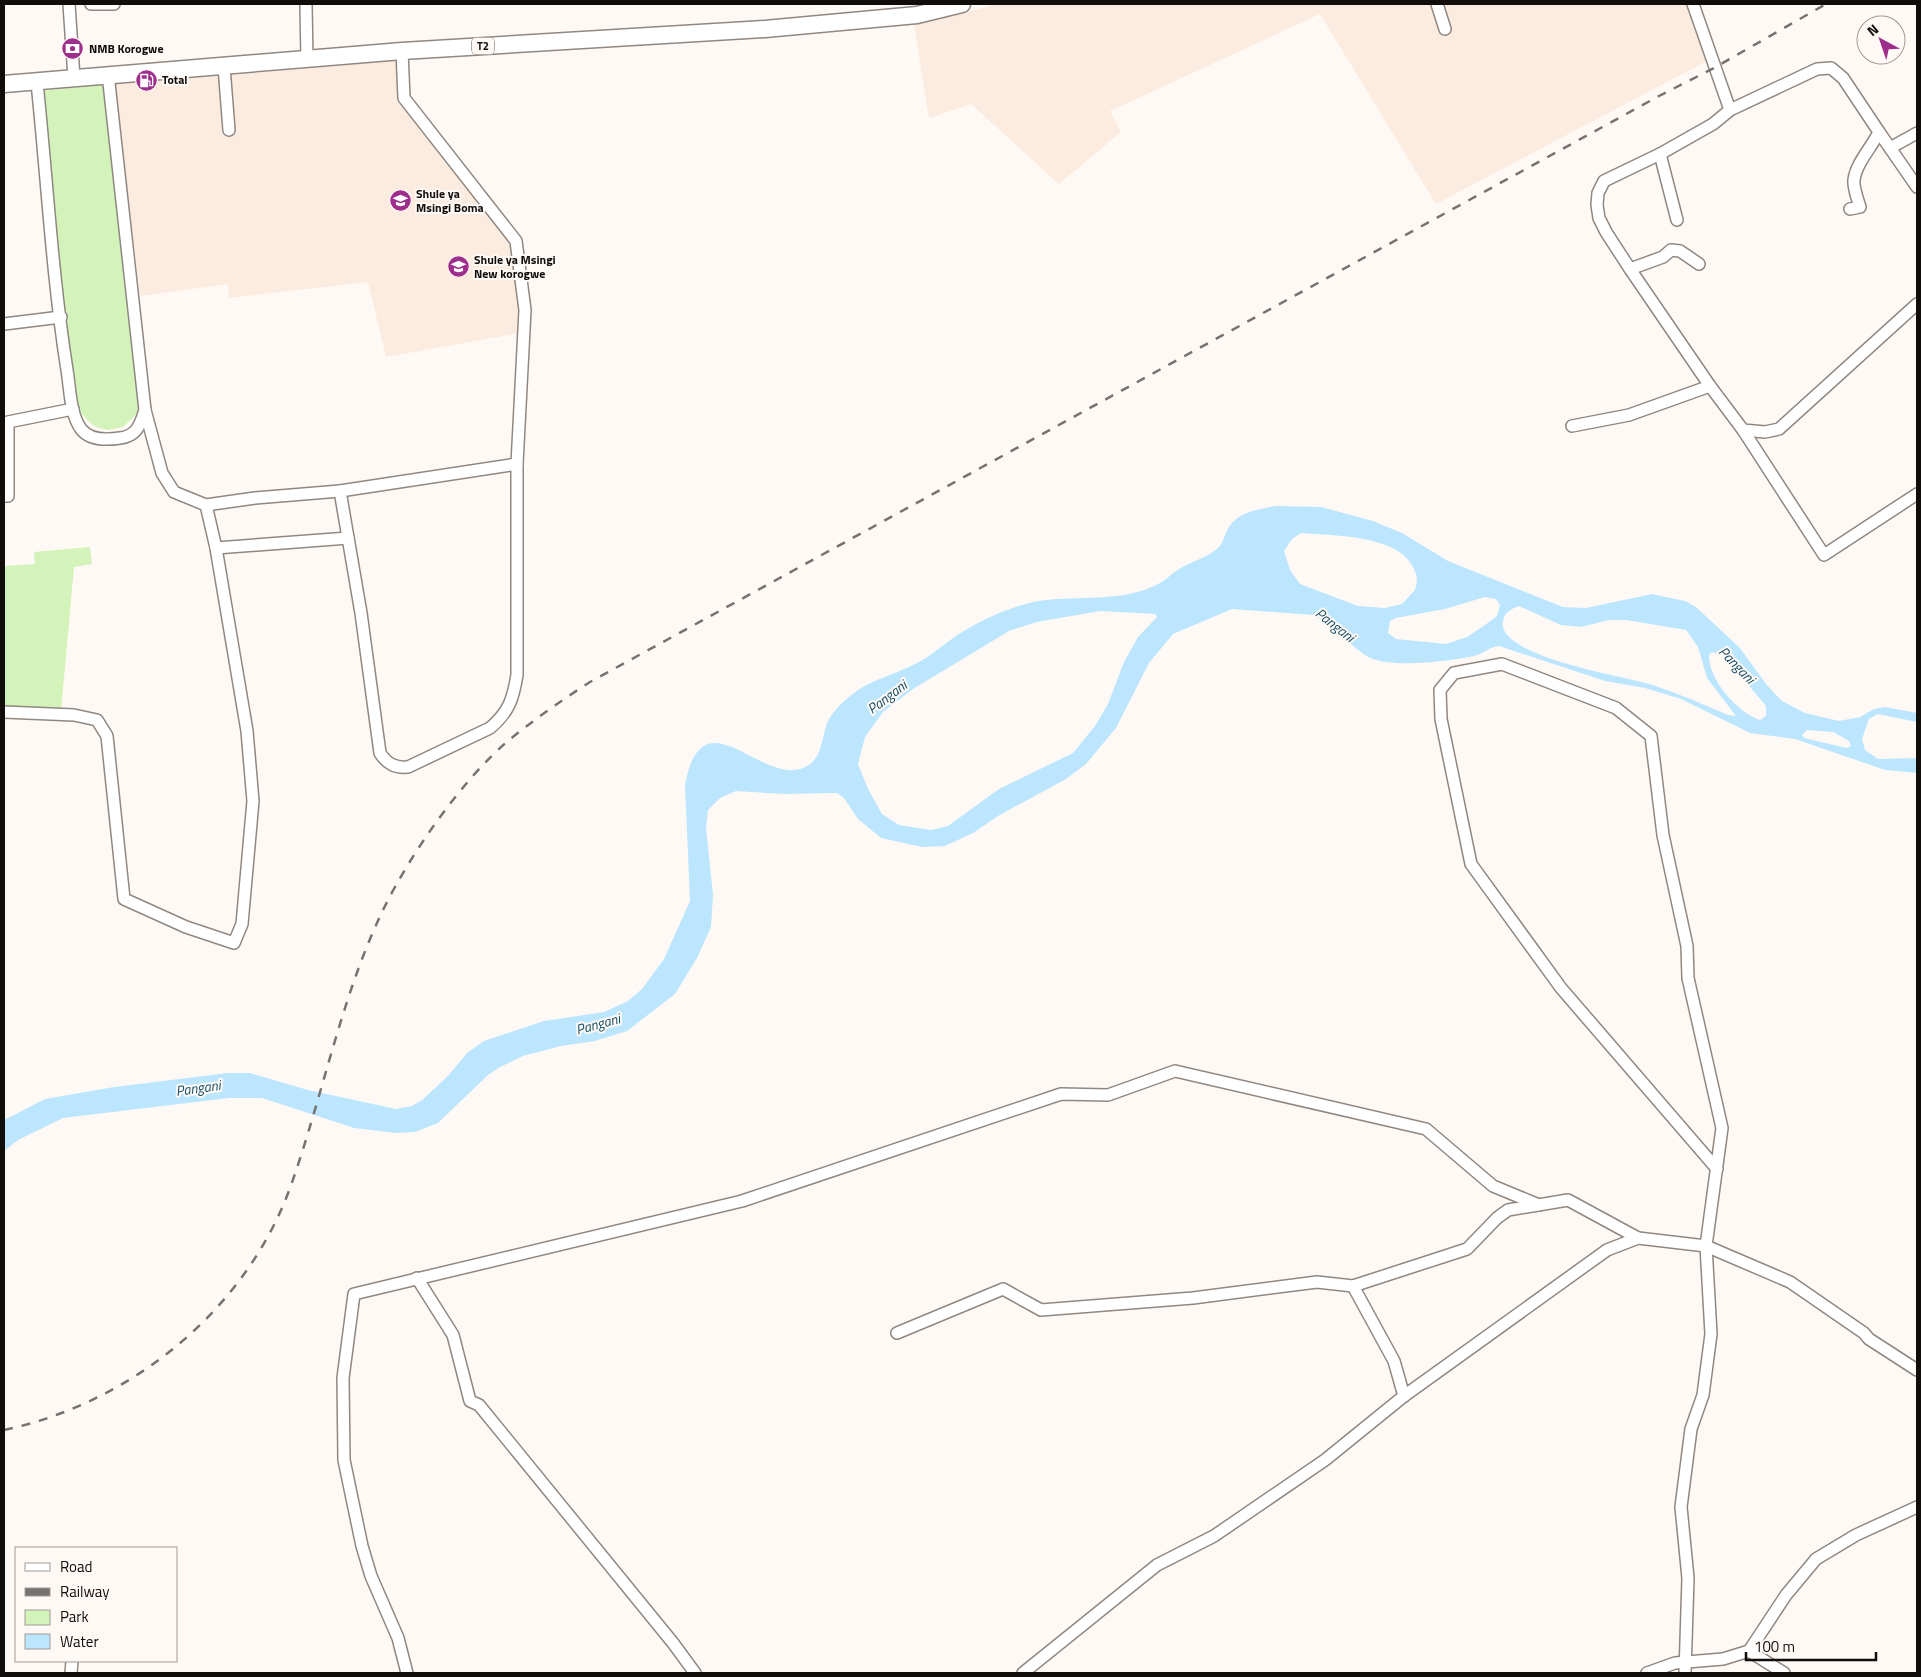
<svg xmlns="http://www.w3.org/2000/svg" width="1921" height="1677" font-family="'Titillium Web',sans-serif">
<rect width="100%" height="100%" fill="#fff9f5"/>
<!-- built -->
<g fill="#fcebdf">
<path d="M 998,4 L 1690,4 L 1707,61 L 1436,204 L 1320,14 L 1110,111 L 1121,132 L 1059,184 L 971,104 L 929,118 L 914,25 Z"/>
<path d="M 399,60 L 401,100 L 513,242 L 522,310 L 520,333 L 386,357 L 368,282 L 229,298 L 228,284 L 140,296 L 115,83 L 225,76 Z"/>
</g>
<!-- green -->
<g fill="#d4f3ba">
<path d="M 105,84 L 141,410 L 123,427 L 108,430 L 98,428 L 90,423 L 77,408 L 68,349 L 42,91 Z"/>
<path d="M 90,547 L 92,564 L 74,567 L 61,711 L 4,708 L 4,566 L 35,564 L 34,552 Z"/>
</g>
<!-- water -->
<path fill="#bce6fd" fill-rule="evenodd" d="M 1276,506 L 1321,507 L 1373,521 L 1402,533 L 1448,561 L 1563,607 L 1586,608 L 1652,594 L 1685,601 L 1696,607 L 1740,648 L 1766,684 L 1782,701 L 1805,713 L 1839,721 L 1860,717 L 1874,709 L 1885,707 L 1917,713 L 1917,722 L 1878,714 L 1869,719 L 1862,739 L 1865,750 L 1878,759 L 1917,758 L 1917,773 L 1885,770 L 1795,739 L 1750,733 L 1681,699 L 1645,688 L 1605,681 L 1499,646 C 1489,647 1483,654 1474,656 C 1450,661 1386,670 1365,655 C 1346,642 1334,625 1313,615 L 1232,609 L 1173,634 L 1149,663 L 1116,728 L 1086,764 L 1066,779 L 998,816 L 973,833 L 945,846 L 922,847 L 881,838 L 858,819 L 844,798 L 837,793 L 784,794 L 736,791 L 720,798 L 708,810 L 706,828 L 713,895 L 711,927 L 697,958 L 675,994 L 627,1031 L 595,1041 L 561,1046 L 523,1056 L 500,1067 L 488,1075 L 438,1123 L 415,1132 L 396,1133 L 354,1128 L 262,1098 L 229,1098 L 63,1118 L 18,1140 L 4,1151 L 4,1120 L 45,1099 L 114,1087 L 228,1073 L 250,1073 L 308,1090 L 396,1109 L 412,1106 L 422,1100 L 448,1076 L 467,1053 L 484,1041 L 544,1021 L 604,1012 L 628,1001 L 642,989 L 664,959 L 690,901 L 685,785 C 702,692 760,785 803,768 C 823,760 821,739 827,723 C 832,711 847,698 858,690 C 877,678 899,673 919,662 C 932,655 944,644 956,636 C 980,620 1011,606 1039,601 C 1078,595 1123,603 1158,584 C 1165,581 1170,575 1176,571 C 1189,562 1208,558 1219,547 C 1224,541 1225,533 1229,527 C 1238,512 1259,509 1276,506 ZM 1301,533 C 1334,536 1405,534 1416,574 C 1418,579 1416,586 1415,590 L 1402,604 L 1385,608 L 1358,606 L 1300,584 L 1290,570 L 1284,551 L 1292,539 ZM 1485,597 L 1496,599 L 1500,605 L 1497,616 L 1485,625 L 1467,637 L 1446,644 L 1396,639 L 1388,633 L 1390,621 L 1396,618 L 1445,609 ZM 1519,606 L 1561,625 L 1581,627 L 1609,620 L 1626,620 L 1686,630 L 1698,647 L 1707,678 L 1736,716 L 1728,715 C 1703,704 1679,694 1653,685 C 1630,677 1495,657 1503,621 C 1505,612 1511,609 1519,606 ZM 1100,611 L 1155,614 L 1157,617 L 1138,637 L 1124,662 L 1108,704 L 1095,726 L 1073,753 L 999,789 L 948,826 L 931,830 L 899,825 L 882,814 L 868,789 L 858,764 L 865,737 L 883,712 L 913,689 L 1009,631 L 1037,622 ZM 1712,652 L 1723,655 L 1766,706 L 1766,716 L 1760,720 C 1738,713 1708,679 1709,655 ZM 1807,730 L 1833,732 L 1849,741 L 1851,746 L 1847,748 L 1804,738 L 1802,735 Z"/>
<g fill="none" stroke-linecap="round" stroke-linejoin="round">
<defs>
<g id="minor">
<path d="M 69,4 L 74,78"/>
<path d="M 91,4 L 114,4"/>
<path d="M 306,4 L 307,60"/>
<path d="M 1437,4 L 1445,29"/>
<path d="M 1693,4 L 1730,110 L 1713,124 L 1660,154 L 1604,181 L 1598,193 L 1597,205 L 1599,218 L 1606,232 L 1630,269 L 1663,257 L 1671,250 L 1680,251 L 1699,264"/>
<path d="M 224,67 L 229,130"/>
<path d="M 108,74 L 145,410 L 162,473 L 174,492 L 206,505 L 255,498 L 340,491 L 517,464"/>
<path d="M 37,83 C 47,178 52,275 67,370 C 70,388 70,414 81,429 C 90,441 107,440 120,438 C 137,436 140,425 145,410"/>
<path d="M 1730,110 L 1817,69 L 1831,68 L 1843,78 L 1879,132 C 1872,147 1856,163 1854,180 C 1853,188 1858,200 1860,207 L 1850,209"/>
<path d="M 1879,132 L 1917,187"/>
<path d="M 1890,148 L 1917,133"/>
<path d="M 1660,154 L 1677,220"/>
<path d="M 1630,269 L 1710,386 L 1743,430 L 1765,432 L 1779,429 L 1917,304"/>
<path d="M 4,324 L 61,317"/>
<path d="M 1572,426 L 1629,415 L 1710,386"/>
<path d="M 1743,430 L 1824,555 L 1917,494"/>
<path d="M 340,491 L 361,613 L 380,753 C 387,764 395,768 408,767 L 490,728 C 509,712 513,699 517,675 L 517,464 L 525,310 L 516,241 L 404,98 L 402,51"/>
<path d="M 4,496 L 8,496 L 8,422 L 73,409"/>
<path d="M 216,548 L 348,538"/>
<path d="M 4,712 L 74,715 L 97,720 L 107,736 L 124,899 L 186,927 L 234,943 L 242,924 L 253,801 L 247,731 L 216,548 L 206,505"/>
<path d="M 417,1278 L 453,1335 L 470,1401 L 479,1405 L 673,1643 L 695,1673"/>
<path d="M 1353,1286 L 1394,1361 L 1404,1396"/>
<path d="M 897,1333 L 1003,1289 L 1041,1310 L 1193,1298 L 1317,1282 L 1353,1286 L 1467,1249 L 1497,1218 L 1508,1210 L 1568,1200 L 1638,1238"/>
<path d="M 1749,1651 L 1784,1673"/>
<path d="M 71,1673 L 72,1661"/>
<path d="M 407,1673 L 398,1638 L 371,1576 L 362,1546 L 344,1460 L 343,1378 L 354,1294 L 742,1201 L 1061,1094 L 1108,1095 L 1175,1071 L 1426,1129 L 1493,1186 L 1539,1205"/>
<path d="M 1023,1673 L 1157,1565 L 1214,1536 L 1325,1460 L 1404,1396 L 1607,1250 L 1638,1238 L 1706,1246 L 1790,1282 L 1864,1333 L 1869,1339 L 1917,1370"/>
<path d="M 1647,1673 L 1675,1663 L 1723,1659 L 1749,1651 L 1786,1595 L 1816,1559 L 1856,1535 L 1917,1507"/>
<path d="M 1685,1673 L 1688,1578 L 1681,1507 L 1691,1429 L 1703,1395 L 1711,1334 L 1706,1246 L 1722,1128 L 1688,978 L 1687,946 L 1663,835 L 1651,736 L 1616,708 L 1502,664 L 1454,673 L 1440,690 L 1441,719 L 1471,864 L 1561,988 L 1717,1169"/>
</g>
<path id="highway" d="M 4,84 L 402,51 L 765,29 L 917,15 L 962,4"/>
</defs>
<!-- minor casing -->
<use href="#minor" stroke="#908781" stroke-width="14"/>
<!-- highway casing -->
<use href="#highway" stroke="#908781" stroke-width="19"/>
<!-- minor -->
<use href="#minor" stroke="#fff" stroke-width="11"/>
<!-- highway -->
<use href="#highway" stroke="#fff" stroke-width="16"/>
<!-- rail -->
<path stroke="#76726f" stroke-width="2.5" stroke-dasharray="9 9" stroke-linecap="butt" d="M 4,1430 C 131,1403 245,1311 290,1188 C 323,1096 341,996 384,908 C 411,853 462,780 509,740 C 535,719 562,700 590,682 L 1659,96 L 1714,68 L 1826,4"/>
</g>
<!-- icons -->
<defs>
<symbol id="bank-disc" viewBox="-11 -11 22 22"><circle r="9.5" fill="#9e2e8c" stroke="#fff9f5"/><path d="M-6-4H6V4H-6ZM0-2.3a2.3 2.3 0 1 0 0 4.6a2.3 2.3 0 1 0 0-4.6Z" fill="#fff"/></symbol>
<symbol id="fuel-disc" viewBox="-11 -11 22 22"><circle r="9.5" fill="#9e2e8c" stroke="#fff9f5"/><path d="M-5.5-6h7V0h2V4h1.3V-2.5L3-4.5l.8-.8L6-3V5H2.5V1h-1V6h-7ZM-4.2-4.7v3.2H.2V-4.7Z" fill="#fff"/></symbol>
<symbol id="school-disc" viewBox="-11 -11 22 22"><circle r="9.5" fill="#9e2e8c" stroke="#fff9f5"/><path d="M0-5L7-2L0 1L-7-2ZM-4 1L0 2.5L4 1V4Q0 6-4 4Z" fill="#fff"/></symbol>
</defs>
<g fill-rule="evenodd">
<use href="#bank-disc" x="60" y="36" width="25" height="25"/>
<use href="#fuel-disc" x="134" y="68" width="25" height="25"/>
<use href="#school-disc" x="388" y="188" width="25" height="25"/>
<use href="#school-disc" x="446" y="254" width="25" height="25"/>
</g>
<g text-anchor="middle" stroke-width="4" stroke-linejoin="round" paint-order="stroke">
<!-- shield labels -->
<rect fill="#fff9f5" stroke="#585451" stroke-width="1" x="472" y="37.5" width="22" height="17" rx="4"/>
<g font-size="11" font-weight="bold" fill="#100d0b">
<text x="483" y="50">T2</text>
</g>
<!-- poi labels -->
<g font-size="12" font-weight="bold" fill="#100d0b" stroke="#fff9f5" text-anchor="start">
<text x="89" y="53">NMB Korogwe</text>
<text x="162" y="84">Total</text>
<text x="416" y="198">Shule ya<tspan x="416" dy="14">Msingi Boma</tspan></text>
<text x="474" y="264">Shule ya Msingi<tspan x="474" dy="14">New korogwe</tspan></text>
</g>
<!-- water labels -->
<g font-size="14" font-style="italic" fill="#124c65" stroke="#fff9f5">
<text transform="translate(1335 625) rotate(38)" y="5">Pangani</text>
<text transform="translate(1737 665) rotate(46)" y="5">Pangani</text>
<text transform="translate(887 697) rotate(-37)" y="5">Pangani</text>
<text transform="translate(598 1024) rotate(-15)" y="5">Pangani</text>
<text transform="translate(198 1088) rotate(-8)" y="5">Pangani</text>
</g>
</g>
<!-- border -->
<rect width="1921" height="1677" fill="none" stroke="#100d0b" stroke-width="10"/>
<!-- legend -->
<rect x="15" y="1547" width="162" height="115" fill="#fff9f5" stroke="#9f9b97"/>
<rect x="25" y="1563" width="25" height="8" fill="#ffffff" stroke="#9f9b97"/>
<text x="60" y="1572" font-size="15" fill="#100d0b">Road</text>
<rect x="25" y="1588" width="25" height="8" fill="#76726f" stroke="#9f9b97"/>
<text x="60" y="1597" font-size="15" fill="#100d0b">Railway</text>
<rect x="25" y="1610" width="25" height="15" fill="#d4f3ba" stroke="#9f9b97"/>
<text x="60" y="1622" font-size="15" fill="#100d0b">Park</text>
<rect x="25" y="1634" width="25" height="15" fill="#bce6fd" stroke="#9f9b97"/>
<text x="60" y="1647" font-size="15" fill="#100d0b">Water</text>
<!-- north arrow -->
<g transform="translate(1881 40) rotate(320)"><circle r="24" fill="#fff9f5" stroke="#9f9b97"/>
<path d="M0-4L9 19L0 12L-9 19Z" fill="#9e2e8c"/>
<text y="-8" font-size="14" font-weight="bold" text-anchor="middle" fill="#100d0b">N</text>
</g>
<!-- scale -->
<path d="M1746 1652v8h130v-8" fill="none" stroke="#100d0b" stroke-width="2.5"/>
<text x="1754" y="1652" font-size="15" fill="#100d0b" stroke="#fff9f5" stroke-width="4" paint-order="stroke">100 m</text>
</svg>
